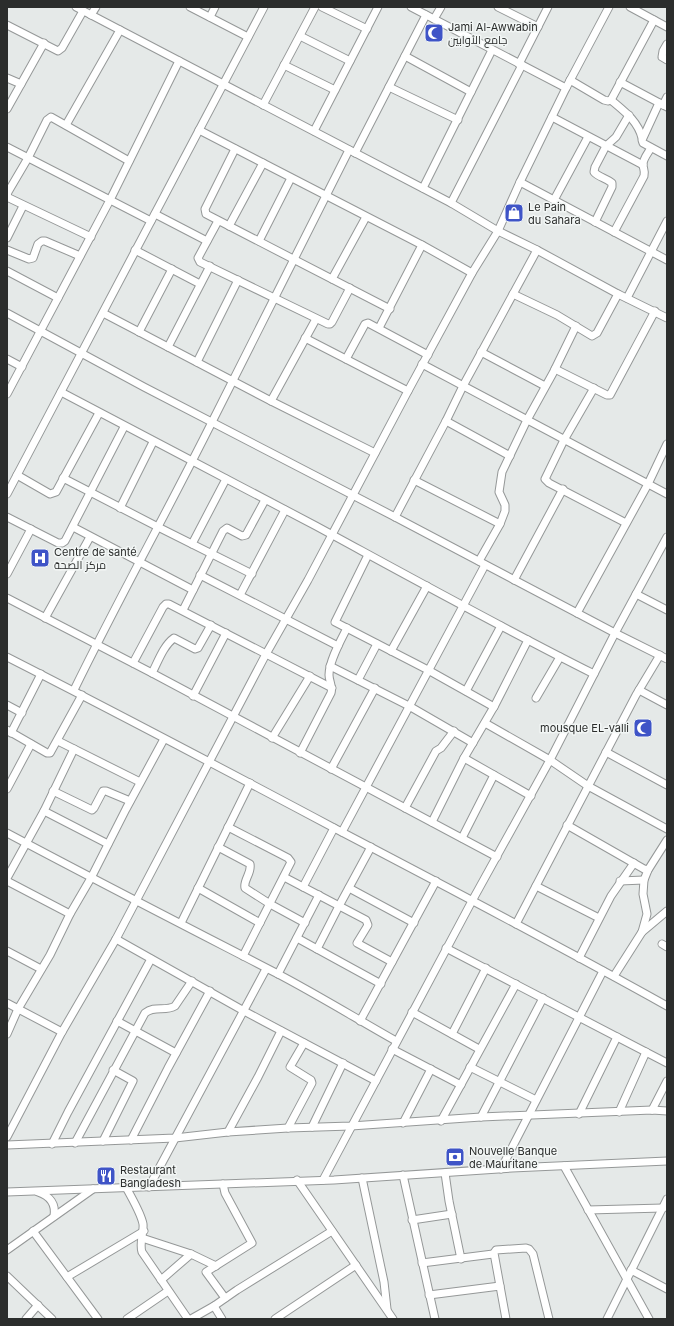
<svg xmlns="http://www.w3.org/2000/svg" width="674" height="1326" font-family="Inter,Cairo,sans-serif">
<rect width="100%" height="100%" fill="#e5e9e8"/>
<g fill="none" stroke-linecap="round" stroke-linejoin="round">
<defs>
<g id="minor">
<path d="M 76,7 L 451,203 L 498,231 L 537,250 L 618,294 L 667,318"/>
<path d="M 190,7 L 248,37"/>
<path d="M 322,7 L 367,29"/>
<path d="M 411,7 L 566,88"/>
<path d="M 498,7 L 538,27"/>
<path d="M 630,7 L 667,27"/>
<path d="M 91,15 L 96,7"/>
<path d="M 210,17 L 215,7"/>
<path d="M 434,19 L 441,7"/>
<path d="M 7,25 L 58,51 L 62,48 L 83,11"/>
<path d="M 300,36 L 350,61"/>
<path d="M 667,44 L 663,51 L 662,57 L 667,60"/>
<path d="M 405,56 L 471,92"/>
<path d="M 519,64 L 548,7"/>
<path d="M 284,65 L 335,90"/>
<path d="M 7,78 L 21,84"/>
<path d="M 570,80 L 604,100 L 608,101 L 611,100 L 654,20"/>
<path d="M 620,82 L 667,107"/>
<path d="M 389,87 L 458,120"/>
<path d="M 611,100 C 624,111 638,121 642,138"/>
<path d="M 659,103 L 642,140 L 643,143 L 667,156"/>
<path d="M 263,105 L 315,7"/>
<path d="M 663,105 L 667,97"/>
<path d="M 7,109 L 44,43"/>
<path d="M 552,117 L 643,165"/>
<path d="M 66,125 L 120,30"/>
<path d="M 199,130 L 422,245 L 472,273"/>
<path d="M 314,131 L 378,7"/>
<path d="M 7,147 L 151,221"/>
<path d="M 235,149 L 205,209 L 206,214 L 390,309"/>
<path d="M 355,153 L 426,15"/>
<path d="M 520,182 L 667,260"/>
<path d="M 423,188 L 492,50"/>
<path d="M 554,200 L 588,137"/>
<path d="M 451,203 L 522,65"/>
<path d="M 155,214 L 207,241"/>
<path d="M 218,221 L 198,258 L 200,262 L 328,324 L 330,324 L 332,322 L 350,288"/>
<path d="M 595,222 L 612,187 L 612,183 C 606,178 598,177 594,172 L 595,167 L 606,146 L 616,137 L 629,115"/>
<path d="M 229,226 L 263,163"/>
<path d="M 614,232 L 644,176 C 645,171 644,170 643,166 C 642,160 648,153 651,148"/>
<path d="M 91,237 L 9,198 L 7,196 L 8,192 L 28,158 L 47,120 L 51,117 L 129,161"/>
<path d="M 7,238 L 23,206"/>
<path d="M 259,241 L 291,178"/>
<path d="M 7,250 L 29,259 L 33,258 L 38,244 L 42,241 L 45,241 L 80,256"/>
<path d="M 135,250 L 200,284"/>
<path d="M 7,271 L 58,298"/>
<path d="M 332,279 L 366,217"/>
<path d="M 513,294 L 557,315 L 592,336 L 597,333 L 618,294"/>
<path d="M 627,298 L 667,221"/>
<path d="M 7,313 L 144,387 L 395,517 L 615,633 L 667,659"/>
<path d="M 103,313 L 271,401 L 375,453"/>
<path d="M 379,328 L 422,245"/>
<path d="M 139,332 L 172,269"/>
<path d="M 305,338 L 408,391"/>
<path d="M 168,347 L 210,266"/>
<path d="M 481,352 L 545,386"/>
<path d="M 7,359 L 22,367"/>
<path d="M 346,359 L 365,324 L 368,323 L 428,355"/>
<path d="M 197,362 L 238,280"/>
<path d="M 422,364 L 667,494"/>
<path d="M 555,369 L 607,395 L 610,395 L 655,311"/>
<path d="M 594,388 L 564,440 L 545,479 L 549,483 L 626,523"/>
<path d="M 61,392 C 146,437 231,481 316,526 C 408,576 500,627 594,674"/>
<path d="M 7,394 L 110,200 L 179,61"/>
<path d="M 271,401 L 316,319"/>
<path d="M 446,421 L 510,456"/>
<path d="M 17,475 L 50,494 L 56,492 L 99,413"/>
<path d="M 63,478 L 158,527 L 252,574"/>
<path d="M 414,480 L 500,524"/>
<path d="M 7,494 L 264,7"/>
<path d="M 120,508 L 153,442"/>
<path d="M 7,517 L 58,543 L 62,543 L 65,541 L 124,427"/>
<path d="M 395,517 L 446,421 L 463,386 L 537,250"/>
<path d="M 73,527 L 193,590"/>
<path d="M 192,544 L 226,479"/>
<path d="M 368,555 L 335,622 L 428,670 L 494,707"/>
<path d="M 479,561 L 500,524 L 505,511 L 505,505 L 499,492 L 502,472 L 527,420 L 553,373 L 576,326"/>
<path d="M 7,574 L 31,529"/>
<path d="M 200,575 L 338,646"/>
<path d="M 514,580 L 563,489"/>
<path d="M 636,594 L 667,610"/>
<path d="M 240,595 L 285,510"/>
<path d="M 7,598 L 152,673 L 497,857"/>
<path d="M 183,610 L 223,531 L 227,528 L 242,536 L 246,535 L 265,500"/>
<path d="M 577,613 L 648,484 L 667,444"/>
<path d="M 45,618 L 90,537"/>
<path d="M 391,651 L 427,586"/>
<path d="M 7,657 C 117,713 227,771 336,829 C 447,887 558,945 667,1006"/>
<path d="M 133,663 L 163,607 L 166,604 L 169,604 L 332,688"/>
<path d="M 330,666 L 409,706 L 473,743"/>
<path d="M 152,673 C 158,662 163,646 174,638 L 195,649 L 198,648 L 211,625"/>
<path d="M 358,680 L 377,644"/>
<path d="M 74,690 C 118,600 167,512 212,422 C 258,332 303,240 349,150"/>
<path d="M 639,690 L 667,705"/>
<path d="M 466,691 L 501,626"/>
<path d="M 193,696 L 226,633"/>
<path d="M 536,698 L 560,657"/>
<path d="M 7,705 L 22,713"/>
<path d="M 485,723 L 550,760 L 588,786 L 667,829"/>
<path d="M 7,730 L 47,753 L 50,753 L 82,695"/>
<path d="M 11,733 L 41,674"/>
<path d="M 272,738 L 310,676"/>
<path d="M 58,741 L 140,782"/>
<path d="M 606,752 L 667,785"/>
<path d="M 300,753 L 331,693 C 333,687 329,681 329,675 C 329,661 341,640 347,628"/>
<path d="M 464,758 L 531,796"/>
<path d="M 331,769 L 375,688"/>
<path d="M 7,789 L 31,744"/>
<path d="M 53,791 L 92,810 L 94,808 L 103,791 L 106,791 L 130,801"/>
<path d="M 405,808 L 436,751 L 441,748 L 454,731"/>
<path d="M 44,811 L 108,844"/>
<path d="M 432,822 L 464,758 L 495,705 L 528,640"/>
<path d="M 567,825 L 644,869 L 648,870"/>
<path d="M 228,827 L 288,858 L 291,862 L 243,956"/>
<path d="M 342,832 L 485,565"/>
<path d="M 7,833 C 97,881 187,927 278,974 C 318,995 357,1019 396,1041"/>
<path d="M 462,838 L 494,775"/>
<path d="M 218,847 L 250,864 C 252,873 243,880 245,888 L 270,904 L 305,923"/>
<path d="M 284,877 L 366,920 L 368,925 L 357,943 L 392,962"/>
<path d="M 7,878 L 44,811 L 74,749"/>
<path d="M 7,881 L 70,914"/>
<path d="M 620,881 L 644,880"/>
<path d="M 536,886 L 599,918"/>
<path d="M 303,887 L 334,828"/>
<path d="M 198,888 L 260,923"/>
<path d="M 349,888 L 414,923"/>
<path d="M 181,923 L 250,783"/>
<path d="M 516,924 L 636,695 L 660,655"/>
<path d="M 642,932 L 647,914 L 643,894 L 644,880 L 648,870 L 667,840"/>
<path d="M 297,938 L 381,984"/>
<path d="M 116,939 L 244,1011 L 376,1081"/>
<path d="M 662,944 L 667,947"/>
<path d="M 446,948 L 667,1063"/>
<path d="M 317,949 L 339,906 L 371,847"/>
<path d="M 7,951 L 41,969"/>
<path d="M 579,958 L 611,896 L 634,863"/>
<path d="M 278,974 L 319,895"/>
<path d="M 614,976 L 642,932 L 667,911"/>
<path d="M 7,1003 L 62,1032"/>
<path d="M 412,1012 L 479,1049"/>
<path d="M 117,1021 L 176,1053"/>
<path d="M 360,1021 L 436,881"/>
<path d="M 7,1034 L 18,1009 L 50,955 L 70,914 L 91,878 L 126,809 L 164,739"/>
<path d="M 452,1034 L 486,968"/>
<path d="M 392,1049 L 461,1085"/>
<path d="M 470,1067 L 536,1100"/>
<path d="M 652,1110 L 667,1081"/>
<path d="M 619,1112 L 646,1052"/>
<path d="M 579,1114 L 617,1037"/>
<path d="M 481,1117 L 543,998"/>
<path d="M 441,1121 L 516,984"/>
<path d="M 403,1123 L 431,1069"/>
<path d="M 312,1127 L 343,1063"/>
<path d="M 288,1128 L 312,1083 L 311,1080 L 290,1067 L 304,1043"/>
<path d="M 228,1132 L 258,1077 L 281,1031"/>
<path d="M 7,1137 L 62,1032 L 116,939 L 266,654 L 308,580 L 408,391 L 472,273 L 498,231 L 520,182 L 566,88 L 609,7"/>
<path d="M 131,1140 L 168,1068 L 210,991"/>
<path d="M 103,1141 L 133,1081 L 113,1070"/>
<path d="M 75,1143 L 145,1013 C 155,1005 165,1012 175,1006 L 192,981"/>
<path d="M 52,1144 L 68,1112 L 151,959"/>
<path d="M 7,1145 L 175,1138 L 228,1132 L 288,1128 L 351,1126 L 481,1117 L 652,1110 L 667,1111"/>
<path d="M 564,1166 L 649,1319"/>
<path d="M 501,1169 L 603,971"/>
<path d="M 445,1173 L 449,1201 L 461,1259"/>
<path d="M 403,1175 L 435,1319"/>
<path d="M 362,1178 L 384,1282 L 387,1309"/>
<path d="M 297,1180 L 393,1319"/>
<path d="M 323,1180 L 472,901 L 550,760 L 615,633 L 667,537"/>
<path d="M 223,1184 L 225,1193 L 252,1243 L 206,1272 L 225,1298"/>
<path d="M 126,1187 C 131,1197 141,1213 143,1224 C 144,1233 139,1243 142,1252 L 188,1319"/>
<path d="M 149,1187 L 266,969"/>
<path d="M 7,1192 L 334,1180 L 512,1168 L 667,1161"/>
<path d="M 38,1192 C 50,1196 56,1204 54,1216"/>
<path d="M 588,1210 L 663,1208"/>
<path d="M 412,1220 L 452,1214"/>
<path d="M 33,1231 L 98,1319"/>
<path d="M 142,1238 L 191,1254 L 216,1266"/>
<path d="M 7,1250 L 93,1189"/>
<path d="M 422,1263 L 493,1254"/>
<path d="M 631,1270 L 667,1289"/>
<path d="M 7,1276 L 52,1319"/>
<path d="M 67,1277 L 144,1231"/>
<path d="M 161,1280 L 191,1254"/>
<path d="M 429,1295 L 500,1286"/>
<path d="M 214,1306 L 237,1290 L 332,1231"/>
<path d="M 26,1319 L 38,1305"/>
<path d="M 127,1319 L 168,1291"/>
<path d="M 191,1319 L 214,1306 L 222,1319"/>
<path d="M 275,1319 L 356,1265"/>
<path d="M 506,1319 L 494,1253 L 496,1250 L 526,1248 L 529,1249 L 533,1254 L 549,1319"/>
<path d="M 607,1319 L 667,1199"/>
</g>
</defs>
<!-- minor casing -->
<use href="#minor" stroke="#959898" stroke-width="9"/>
<!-- minor -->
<use href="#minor" stroke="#fff" stroke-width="7"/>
</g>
<!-- icons -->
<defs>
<symbol id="mosque-square" viewBox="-11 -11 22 22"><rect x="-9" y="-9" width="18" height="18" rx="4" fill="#3f54c7" stroke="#f2f6f5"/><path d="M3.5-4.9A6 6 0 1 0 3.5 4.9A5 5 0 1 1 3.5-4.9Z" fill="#fff"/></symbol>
<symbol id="shop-square" viewBox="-11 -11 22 22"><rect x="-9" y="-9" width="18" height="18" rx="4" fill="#3f54c7" stroke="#f2f6f5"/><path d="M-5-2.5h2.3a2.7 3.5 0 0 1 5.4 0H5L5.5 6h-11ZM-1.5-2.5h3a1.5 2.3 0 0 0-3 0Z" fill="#fff"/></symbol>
<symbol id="hospital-square" viewBox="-11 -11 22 22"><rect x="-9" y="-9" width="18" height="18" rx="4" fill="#3f54c7" stroke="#f2f6f5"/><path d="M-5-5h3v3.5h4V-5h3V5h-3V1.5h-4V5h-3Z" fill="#fff"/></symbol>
<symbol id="bank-square" viewBox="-11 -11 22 22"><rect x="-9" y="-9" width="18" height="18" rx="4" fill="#3f54c7" stroke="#f2f6f5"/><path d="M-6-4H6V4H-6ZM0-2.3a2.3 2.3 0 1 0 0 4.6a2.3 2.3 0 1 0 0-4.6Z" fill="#fff"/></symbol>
<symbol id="restaurant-square" viewBox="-11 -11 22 22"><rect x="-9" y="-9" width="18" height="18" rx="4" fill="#3f54c7" stroke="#f2f6f5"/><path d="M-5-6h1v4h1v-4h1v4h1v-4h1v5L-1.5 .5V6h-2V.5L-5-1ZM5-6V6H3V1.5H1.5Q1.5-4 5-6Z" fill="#fff"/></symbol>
</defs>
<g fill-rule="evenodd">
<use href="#mosque-square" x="423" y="22" width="22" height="22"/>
<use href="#shop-square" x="503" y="202" width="22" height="22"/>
<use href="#hospital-square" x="29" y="547" width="22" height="22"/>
<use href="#mosque-square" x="632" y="717" width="22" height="22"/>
<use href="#bank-square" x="444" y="1146" width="22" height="22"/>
<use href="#restaurant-square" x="95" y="1165" width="22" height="22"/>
</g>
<g text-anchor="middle" stroke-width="3" stroke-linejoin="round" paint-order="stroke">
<!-- poi labels -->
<g font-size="11" fill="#2b2d2c" stroke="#f2f6f5" text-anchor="start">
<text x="448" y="31">Jami Al-Awwabin<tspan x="448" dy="13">جامع الأوابين</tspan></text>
<text x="528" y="211">Le Pain<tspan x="528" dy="13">du Sahara</tspan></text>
<text x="54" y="556">Centre de santé<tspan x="54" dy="13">مركز الصحة</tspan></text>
<text x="629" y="732" text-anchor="end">mousque EL-valli</text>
<text x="469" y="1155">Nouvelle Banque<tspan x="469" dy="13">de Mauritane</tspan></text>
<text x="120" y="1174">Restaurant<tspan x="120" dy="13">Bangladesh</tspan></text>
</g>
</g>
<!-- border -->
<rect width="674" height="1326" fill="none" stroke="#2b2d2c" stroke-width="16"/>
</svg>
